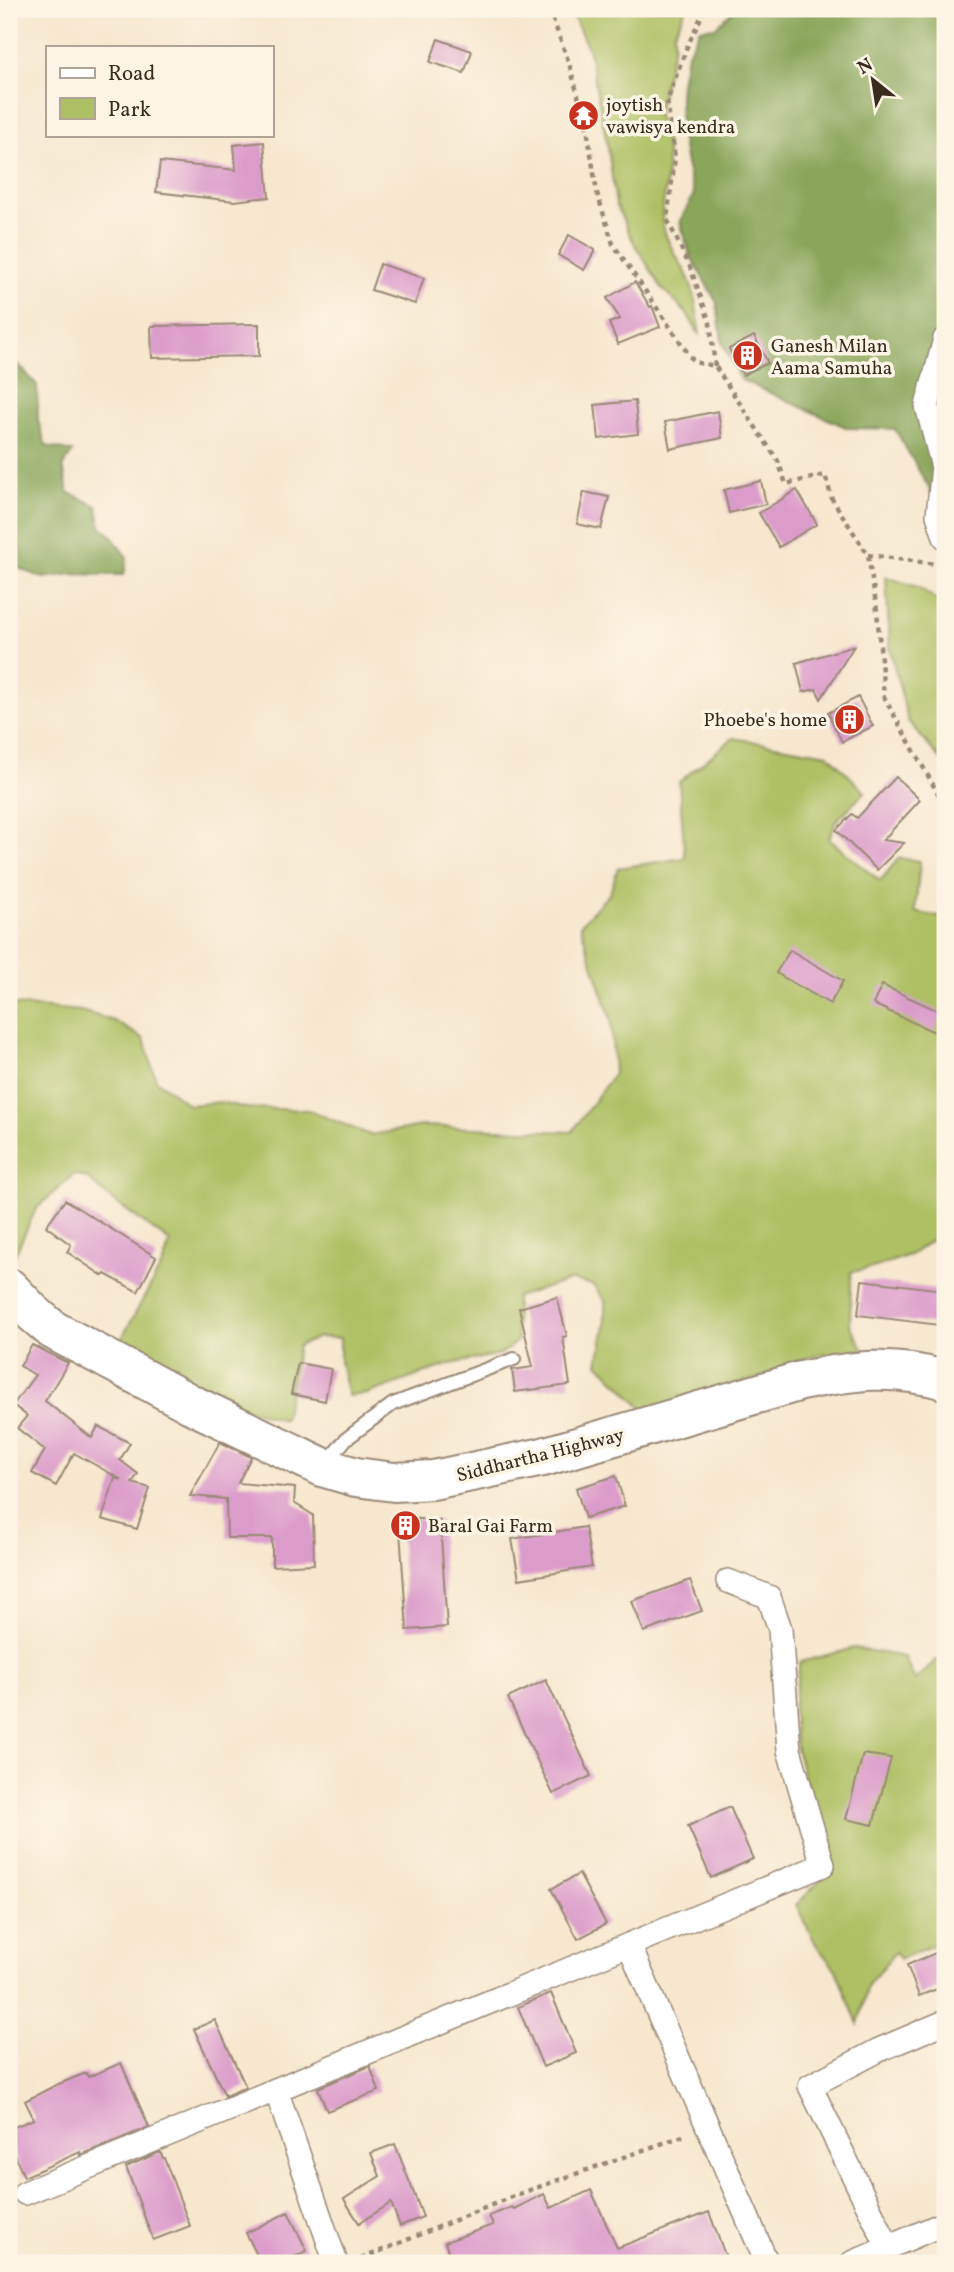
<svg xmlns="http://www.w3.org/2000/svg" width="954" height="2272" font-family="Vollkorn,serif">
<rect width="100%" height="100%" fill="#fcf5e5"/>
<filter id="ink" filterUnits="userSpaceOnUse"><feTurbulence type="fractalNoise" baseFrequency=".0143" numOctaves="2"/><feDisplacementMap in="SourceGraphic" scale="14" xChannelSelector="R" yChannelSelector="G"/><feConvolveMatrix kernelMatrix="1 2 1 2 8 2 1 2 1" color-interpolation-filters="sRGB"/></filter>
<filter id="wash" filterUnits="userSpaceOnUse"><feTurbulence type="fractalNoise" baseFrequency=".00686" numOctaves="4" result="noise"/><feDisplacementMap in="SourceGraphic" scale="28" xChannelSelector="R" yChannelSelector="G"/><feGaussianBlur stdDeviation="1.57" result="paint"/><feColorMatrix in="noise" values="0 0 0 0 0 0 0 0 0 0 0 0 0 0 0 0 0 1.4 0 .05"/><feComposite in="paint" operator="in"/></filter>
<g filter="url(#wash)">
<rect width="100%" height="100%" fill="#f7e7ce"/>
<!-- green -->
<g fill="#aec064" stroke="#747541" stroke-width="2">
<path d="M 570,9 L 686,9 L 674,33 L 674,44 L 657,114 C 670,140 668,165 665,193 C 663,203 661,215 663,225 C 666,242 678,258 686,273 C 696,292 697,315 700,336 L 688,315 L 661,287 L 633,241 L 616,205 L 608,148 L 589,51 Z"/>
<path d="M 886,577 L 918,587 L 945,606 L 945,765 L 908,721 L 890,649 Z"/>
<path d="M 733,738 L 828,754 L 865,792 L 836,821 L 829,839 L 880,881 L 899,858 L 920,861 L 915,912 L 945,918 L 945,1230 L 912,1254 L 876,1267 L 851,1272 L 850,1325 L 869,1359 L 824,1354 L 792,1362 L 762,1377 L 645,1411 L 598,1363 L 605,1326 L 605,1301 L 593,1285 L 571,1280 L 516,1297 L 516,1329 L 518,1340 L 501,1354 L 450,1364 L 367,1394 L 348,1396 L 340,1362 L 340,1338 L 319,1337 L 298,1346 L 284,1420 L 220,1402 L 202,1393 L 179,1369 L 117,1347 L 164,1261 L 170,1242 L 107,1196 L 87,1178 L 74,1174 L 36,1209 L 12,1261 L 9,1257 L 9,1035 L 14,1005 L 81,1011 L 114,1021 L 144,1039 L 156,1080 L 189,1105 L 220,1102 L 247,1108 L 308,1110 L 370,1135 L 422,1126 L 572,1132 L 614,1073 L 611,1019 L 580,925 L 610,893 L 618,868 L 685,858 L 679,782 Z"/>
<path d="M 854,1648 L 904,1657 L 915,1680 L 936,1660 L 945,1660 L 945,1940 L 900,1959 L 895,1952 L 868,1985 L 858,2024 L 836,1970 L 817,1946 L 796,1905 L 831,1870 L 796,1749 L 793,1711 L 800,1662 Z"/>
</g>
<!-- forest -->
<g fill="#8aa65a" stroke="#62683c" stroke-width="2">
<path d="M 735,9 L 945,9 L 945,516 L 895,429 L 848,428 L 741,380 L 722,342 L 717,303 L 690,255 L 680,221 L 694,194 C 681,154 674,100 686,59 C 689,48 696,38 700,29 L 716,27 Z"/>
<path d="M 9,355 L 37,385 L 38,420 L 46,446 L 73,452 L 63,466 L 68,492 L 97,506 L 101,527 L 111,535 L 127,558 L 124,575 L 72,574 L 43,578 L 9,564 Z"/>
</g>
<g id="blocks">
<!-- building -->
<g fill="#db9ccb">
<path d="M 438,39 L 472,51 L 464,73 L 430,62 Z"/>
<path d="M 264,142 L 269,197 L 234,201 L 156,192 L 160,162 L 236,170 L 234,145 Z"/>
<path d="M 569,235 L 595,250 L 584,270 L 558,255 Z"/>
<path d="M 380,264 L 424,278 L 415,304 L 371,290 Z"/>
<path d="M 635,282 L 650,307 L 652,306 L 660,327 L 618,344 L 609,323 L 620,319 L 607,298 Z"/>
<path d="M 259,324 L 259,356 L 152,358 L 151,326 Z"/>
<path d="M 754,336 L 768,363 L 743,375 L 729,349 Z"/>
<path d="M 635,401 L 638,434 L 599,439 L 595,405 Z"/>
<path d="M 718,411 L 722,438 L 670,449 L 665,422 Z"/>
<path d="M 761,481 L 766,504 L 729,513 L 724,490 Z"/>
<path d="M 797,490 L 817,524 L 779,547 L 759,513 Z"/>
<path d="M 584,492 L 609,497 L 601,529 L 577,524 Z"/>
<path d="M 854,646 L 821,699 L 816,689 L 803,692 L 796,663 Z"/>
<path d="M 858,697 L 873,726 L 842,742 L 828,713 Z"/>
<path d="M 896,777 L 920,800 L 883,840 L 904,843 L 877,870 L 836,830 L 852,814 L 857,818 Z"/>
<path d="M 790,950 L 843,981 L 830,1004 L 776,973 Z"/>
<path d="M 882,985 L 943,1013 L 934,1032 L 873,1004 Z"/>
<path d="M 65,1200 L 156,1257 L 138,1292 L 105,1274 L 103,1276 L 67,1252 L 71,1245 L 46,1226 Z"/>
<path d="M 862,1280 L 944,1290 L 939,1325 L 858,1315 Z"/>
<path d="M 557,1297 L 567,1336 L 563,1337 L 570,1385 L 515,1392 L 512,1370 L 533,1367 L 519,1308 Z"/>
<path d="M 32,1345 L 68,1363 L 45,1401 L 92,1438 L 98,1426 L 130,1443 L 120,1460 L 138,1474 L 132,1483 L 150,1488 L 137,1529 L 102,1519 L 115,1478 L 122,1480 L 74,1453 L 56,1486 L 32,1473 L 45,1450 L 17,1428 L 27,1416 L 13,1405 L 35,1375 L 20,1366 Z"/>
<path d="M 298,1363 L 331,1369 L 325,1401 L 291,1394 Z"/>
<path d="M 220,1442 L 251,1457 L 238,1483 L 295,1488 L 294,1503 L 313,1515 L 314,1564 L 272,1566 L 272,1538 L 227,1538 L 226,1499 L 190,1496 Z"/>
<path d="M 616,1476 L 625,1506 L 585,1518 L 576,1488 Z"/>
<path d="M 399,1517 L 440,1521 L 447,1627 L 407,1630 Z"/>
<path d="M 585,1527 L 592,1567 L 519,1579 L 512,1539 Z"/>
<path d="M 690,1580 L 702,1611 L 644,1632 L 632,1601 Z"/>
<path d="M 546,1680 L 591,1776 L 553,1794 L 508,1698 Z"/>
<path d="M 863,1754 L 891,1758 L 873,1825 L 846,1819 Z"/>
<path d="M 730,1807 L 753,1859 L 711,1878 L 688,1826 Z"/>
<path d="M 579,1874 L 606,1924 L 578,1939 L 551,1889 Z"/>
<path d="M 945,1949 L 945,1986 L 919,1996 L 907,1965 Z"/>
<path d="M 551,1993 L 576,2053 L 543,2067 L 518,2007 Z"/>
<path d="M 215,2020 L 246,2087 L 225,2096 L 194,2029 Z"/>
<path d="M 121,2063 L 149,2127 L 81,2155 L 80,2152 L 24,2177 L 9,2142 L 9,2129 L 34,2119 L 25,2101 L 56,2085 L 86,2073 L 88,2077 Z"/>
<path d="M 370,2066 L 379,2091 L 327,2111 L 318,2088 Z"/>
<path d="M 395,2144 L 423,2217 L 400,2226 L 391,2203 L 359,2223 L 344,2199 L 380,2176 L 371,2153 Z"/>
<path d="M 160,2152 L 163,2158 L 164,2158 L 190,2226 L 153,2240 L 126,2167 Z"/>
<path d="M 591,2190 L 617,2248 L 709,2212 L 728,2263 L 452,2263 L 445,2242 L 493,2225 L 489,2216 L 512,2207 L 514,2209 L 544,2194 L 551,2208 Z"/>
<path d="M 288,2212 L 307,2251 L 282,2263 L 261,2263 L 246,2233 Z"/>
</g>
</g>
</g>
<g filter="url(#ink)">
<use href="#blocks" fill-opacity="0" stroke="#998876" stroke-width="2"/>
<g fill="none" stroke-linecap="round" stroke-linejoin="round">
<defs>
<path id="lane" d="M 327,1462 L 346,1439 L 393,1404 L 514,1359"/>
<g id="street">
<path d="M 945,339 L 927,406 L 943,467 L 938,515 L 945,537"/>
<path d="M 629,1945 L 767,2263"/>
<path d="M 276,2090 L 336,2263"/>
<path d="M 25,2193 L 823,1865 L 789,1750 L 780,1629 L 769,1597 L 728,1581"/>
<path d="M 888,2247 L 810,2086 L 879,2050 L 945,2022"/>
<path d="M 852,2263 L 945,2223"/>
</g>
<path id="highway" d="M 9,1288 L 33,1313 L 53,1330 L 191,1404 L 322,1467 L 356,1477 L 394,1482 L 433,1480 L 543,1457 L 801,1381 C 854,1370 892,1365 945,1380"/>
</defs>
<!-- lane casing -->
<use href="#lane" stroke="#998876" stroke-width="16"/>
<!-- street casing -->
<use href="#street" stroke="#998876" stroke-width="26"/>
<!-- highway casing -->
<use href="#highway" stroke="#998876" stroke-width="42"/>
<!-- path -->
<g stroke="#998876" stroke-width="4.5" stroke-dasharray="5 5" stroke-linecap="butt">
<path d="M 549,9 L 569,63 L 587,128 L 597,193 L 613,244 L 694,362 L 715,366 L 778,461 L 786,484 L 825,475 L 832,499 L 868,555 L 877,610 L 884,697 L 945,806"/>
<path d="M 705,9 L 686,49 L 667,101 L 675,158 L 667,219 L 690,267 L 710,323 L 715,366"/>
<path d="M 868,555 L 943,565"/>
<path d="M 361,2259 L 516,2195 L 686,2135"/>
</g>
<!-- lane -->
<use href="#lane" stroke="#fff" stroke-width="12"/>
<!-- street -->
<use href="#street" stroke="#fff" stroke-width="23"/>
<!-- highway -->
<use href="#highway" stroke="#fff" stroke-width="38"/>
</g>
</g>
<!-- icons -->
<defs>
<symbol id="temple-disc" viewBox="-11 -11 22 22"><circle r="9.5" fill="#c8321e" stroke="#fcf5e5"/><path d="M0-6L5-2H3V0L6.5 2.5H4V6H1.5V3h-3V6H-4V2.5H-6.5L-3 0V-2H-5Z" fill="#fff"/></symbol>
<symbol id="building-disc" viewBox="-11 -11 22 22"><circle r="9.5" fill="#c8321e" stroke="#fcf5e5"/><path d="M-4-6H4V6H1V3H-1V6H-4ZM-2.5-4.3h1.7v1.8h-1.7ZM.8-4.3h1.7v1.8H.8ZM-2.5-1h1.7V.8h-1.7ZM.8-1h1.7V.8H.8Z" fill="#fff"/></symbol>
</defs>
<g fill-rule="evenodd">
<use href="#temple-disc" x="566" y="98" width="35" height="35"/>
<use href="#building-disc" x="730" y="338" width="35" height="35"/>
<use href="#building-disc" x="832" y="702" width="35" height="35"/>
<use href="#building-disc" x="388" y="1508" width="35" height="35"/>
</g>
<g text-anchor="middle" stroke-width="7" stroke-linejoin="round" paint-order="stroke">
<!-- poi labels -->
<g font-size="19" fill="#3b2a1e" stroke="#fcf5e5" text-anchor="start">
<text x="606" y="111">joytish<tspan x="606" dy="22">vawisya kendra</tspan></text>
<text x="771" y="352">Ganesh Milan<tspan x="771" dy="22">Aama Samuha</tspan></text>
<text x="827" y="726" text-anchor="end">Phoebe's home</text>
<text x="428" y="1532">Baral Gai Farm</text>
</g>
<!-- street labels -->
<g font-size="19" fill="#3b2a1e" stroke="#fcf5e5">
<text transform="translate(540 1454) rotate(-14)" y="7">Siddhartha Highway</text>
</g>
</g>
<!-- margin -->
<rect width="954" height="2272" fill="none" stroke="#fcf5e5" stroke-width="35"/>
<!-- legend -->
<rect x="46" y="46" width="228" height="91" fill="#fcf5e5" stroke="#afa495" stroke-width="2"/>
<rect x="60" y="68" width="35" height="10" fill="#ffffff" stroke="#afa495" stroke-width="2"/>
<text x="108" y="80" font-size="21" fill="#3b2a1e">Road</text>
<rect x="60" y="98" width="35" height="21" fill="#aec064" stroke="#afa495" stroke-width="2"/>
<text x="108" y="116" font-size="21" fill="#3b2a1e">Park</text>
<!-- north arrow -->
<g transform="translate(873 80) rotate(330)" stroke="#fcf5e5" stroke-width="5" paint-order="stroke">
<path d="M0-5L12 26L0 18L-12 26Z" fill="#3b2a1e"/>
<text y="-10" font-size="19" font-weight="bold" text-anchor="middle" fill="#3b2a1e">N</text>
</g>
</svg>
